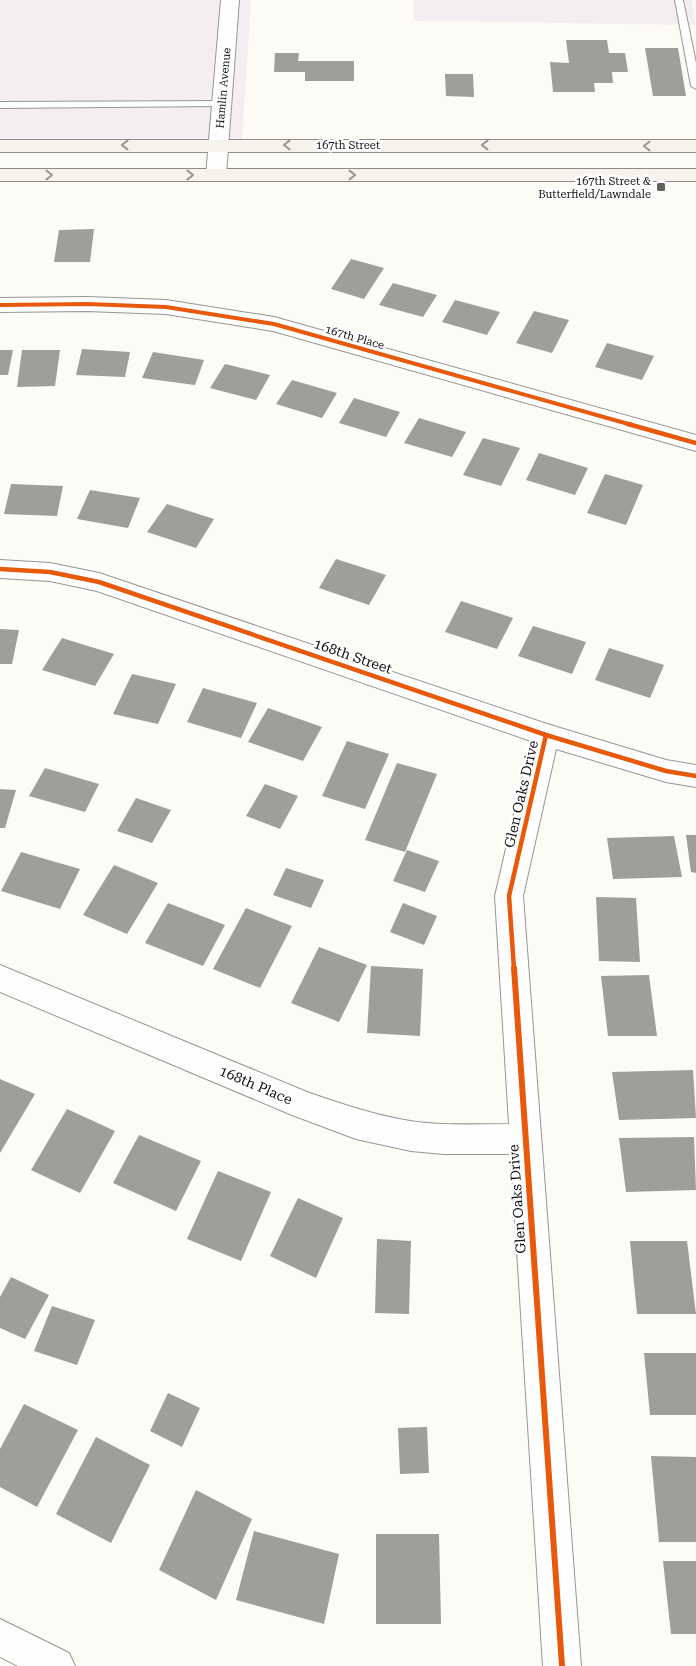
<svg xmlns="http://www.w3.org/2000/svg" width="696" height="1666" font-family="'Roboto Serif',serif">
<rect width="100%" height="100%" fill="#fcfbf5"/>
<!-- industrial -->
<g fill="#f4eef2">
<path d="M 0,0 L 251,0 L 242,142 L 0,142 Z"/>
<path d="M 413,0 L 692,0 L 696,25 L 414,21 Z"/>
</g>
<!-- building -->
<g fill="#a09e9a">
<path d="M 566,40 L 607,40 L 609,53 L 625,53 L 628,72 L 612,72 L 613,83 L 594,83 L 595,92 L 553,92 L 550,62 L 569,63 Z"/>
<path d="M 645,48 L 678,48 L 686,96 L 653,96 Z"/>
<path d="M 275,53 L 299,53 L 298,61 L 354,61 L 354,81 L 305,81 L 305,72 L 274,72 Z"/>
<path d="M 445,74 L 473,74 L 474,97 L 446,96 Z"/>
<path d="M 94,229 L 90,262 L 54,262 L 59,230 Z"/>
<path d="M 351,259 L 384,268 L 364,299 L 331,289 Z"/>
<path d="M 393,283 L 437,295 L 423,317 L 379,305 Z"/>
<path d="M 455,300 L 500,312 L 487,335 L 442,322 Z"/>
<path d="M 534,311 L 569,320 L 552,353 L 516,343 Z"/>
<path d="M 607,343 L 654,356 L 642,380 L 595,367 Z"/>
<path d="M 82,349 L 130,352 L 125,377 L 76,375 Z"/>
<path d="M 0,350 L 13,350 L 8,375 L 0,375 Z"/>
<path d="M 22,350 L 60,350 L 55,386 L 17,387 Z"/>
<path d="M 153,352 L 204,360 L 195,385 L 142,378 Z"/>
<path d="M 225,364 L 270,375 L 256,400 L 210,388 Z"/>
<path d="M 292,380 L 337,393 L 322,418 L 276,404 Z"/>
<path d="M 354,398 L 400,412 L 386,437 L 339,423 Z"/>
<path d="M 419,418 L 466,432 L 452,457 L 404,443 Z"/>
<path d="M 483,438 L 520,448 L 501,486 L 463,475 Z"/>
<path d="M 539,453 L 588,468 L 575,495 L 526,480 Z"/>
<path d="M 605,474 L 643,485 L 626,525 L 587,513 Z"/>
<path d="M 11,484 L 63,486 L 57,516 L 4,514 Z"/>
<path d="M 90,490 L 140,498 L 128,528 L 77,519 Z"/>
<path d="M 167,504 L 214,519 L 196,548 L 147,532 Z"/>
<path d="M 336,559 L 386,575 L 369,605 L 319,588 Z"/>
<path d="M 461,601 L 513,618 L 497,649 L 445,632 Z"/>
<path d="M 533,626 L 586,642 L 572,674 L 518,656 Z"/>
<path d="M 0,629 L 19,630 L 12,664 L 0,664 Z"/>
<path d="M 62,638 L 114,654 L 95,686 L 42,670 Z"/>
<path d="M 609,648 L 664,665 L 650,698 L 595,680 Z"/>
<path d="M 132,674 L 176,684 L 158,724 L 113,714 Z"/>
<path d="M 203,688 L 257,703 L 241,738 L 187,722 Z"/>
<path d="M 268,708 L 322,727 L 303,761 L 248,742 Z"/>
<path d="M 347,741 L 389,754 L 365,809 L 322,796 Z"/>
<path d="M 397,763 L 437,774 L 405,852 L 365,840 Z"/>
<path d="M 45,768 L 99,784 L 85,812 L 29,796 Z"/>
<path d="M 265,784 L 298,796 L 280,829 L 246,816 Z"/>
<path d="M 0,789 L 16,790 L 5,828 L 0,828 Z"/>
<path d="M 136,798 L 171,810 L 152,843 L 117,831 Z"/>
<path d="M 686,835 L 696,835 L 696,873 L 691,872 Z"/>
<path d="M 674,836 L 682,877 L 613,879 L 607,838 Z"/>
<path d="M 407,850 L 439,861 L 425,892 L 393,881 Z"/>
<path d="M 21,852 L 80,869 L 60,909 L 1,891 Z"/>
<path d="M 114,865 L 158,883 L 127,934 L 83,915 Z"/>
<path d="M 286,868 L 324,880 L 311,908 L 273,895 Z"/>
<path d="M 596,897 L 636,898 L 640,962 L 599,961 Z"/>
<path d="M 168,903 L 225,925 L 203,966 L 145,943 Z"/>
<path d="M 403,903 L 437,916 L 424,945 L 390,932 Z"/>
<path d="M 246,908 L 292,926 L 260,988 L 213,969 Z"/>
<path d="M 319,947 L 367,965 L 339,1022 L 291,1003 Z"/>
<path d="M 371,966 L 423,969 L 420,1036 L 367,1033 Z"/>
<path d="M 649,975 L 657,1036 L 608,1036 L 601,976 Z"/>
<path d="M 693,1070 L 696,1118 L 619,1120 L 612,1072 Z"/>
<path d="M 0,1079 L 35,1094 L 0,1153 Z"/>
<path d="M 67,1109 L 115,1131 L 80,1193 L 31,1170 Z"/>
<path d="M 139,1135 L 201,1161 L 176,1211 L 113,1183 Z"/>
<path d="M 694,1137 L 696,1190 L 626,1192 L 619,1138 Z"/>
<path d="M 218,1171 L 271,1192 L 241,1261 L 187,1239 Z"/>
<path d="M 298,1198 L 343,1218 L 316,1278 L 270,1256 Z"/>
<path d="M 377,1239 L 411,1241 L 409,1314 L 375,1313 Z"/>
<path d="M 630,1241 L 687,1241 L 696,1314 L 637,1314 Z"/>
<path d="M 11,1277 L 49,1295 L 25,1339 L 0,1328 L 0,1297 Z"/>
<path d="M 52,1306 L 95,1320 L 77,1365 L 34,1351 Z"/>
<path d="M 644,1353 L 696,1353 L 696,1415 L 650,1415 Z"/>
<path d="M 168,1393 L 200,1408 L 182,1447 L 150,1431 Z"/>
<path d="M 24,1404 L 78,1430 L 37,1507 L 0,1487 L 0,1449 Z"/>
<path d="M 427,1427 L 429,1473 L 400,1474 L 398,1428 Z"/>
<path d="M 96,1437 L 150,1465 L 111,1543 L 56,1514 Z"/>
<path d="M 651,1456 L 696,1457 L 696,1542 L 659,1542 Z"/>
<path d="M 196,1490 L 252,1519 L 216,1600 L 159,1570 Z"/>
<path d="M 254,1531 L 339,1554 L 324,1624 L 236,1600 Z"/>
<path d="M 376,1534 L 439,1534 L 441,1624 L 376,1624 Z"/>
<path d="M 663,1561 L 696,1561 L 696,1634 L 671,1634 Z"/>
</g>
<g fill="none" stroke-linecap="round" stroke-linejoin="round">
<defs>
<g id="service">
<path d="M 675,0 L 683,0 L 696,63 L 696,89 L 691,86 Z"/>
<path d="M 224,101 L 226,103 L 221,106 L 0,108 L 0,102 Z"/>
</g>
<g id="minor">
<path d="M 221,0 L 239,0 L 226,175 L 223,179 L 216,181 L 209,179 L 206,175 Z"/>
<path d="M 87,297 L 166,300 L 274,317 L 696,435 L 696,451 L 273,331 L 166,314 L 87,311 L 0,312 L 0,298 Z"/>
<path d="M 0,560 L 50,563 L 99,573 L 547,724 L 666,760 L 696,765 L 696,787 L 666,782 L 556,749 L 523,896 L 581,1666 L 543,1666 L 511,1154 L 444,1154 L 411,1151 L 356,1139 L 292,1115 L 0,992 L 0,965 L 307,1092 C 341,1104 374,1115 410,1121 C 442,1126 476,1124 509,1124 L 495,896 L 531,741 L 97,591 L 50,581 L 0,578 Z"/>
<path d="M 0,1619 L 69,1653 L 75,1666 L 18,1666 L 0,1657 Z"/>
</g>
<g id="secondary">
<rect x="0" y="140" width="696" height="12"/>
<rect x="0" y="169" width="696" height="12"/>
</g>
</defs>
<!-- service casing -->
<use href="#service" stroke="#969693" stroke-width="2"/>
<!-- minor casing -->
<use href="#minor" stroke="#969693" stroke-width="2"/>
<!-- secondary casing -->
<use href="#secondary" stroke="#8d8c8a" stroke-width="2"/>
<!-- service -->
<use href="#service" fill="#fffefe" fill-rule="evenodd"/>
<!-- minor -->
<use href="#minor" fill="#fffefe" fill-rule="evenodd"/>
<!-- secondary -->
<use href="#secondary" fill="#f5f3eb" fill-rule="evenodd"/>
<defs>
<path id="cycleway-far2" d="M 0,305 L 87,304 L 166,307 L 274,324 L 632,425"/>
<g id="cycleway-far1">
<path d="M 628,424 L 696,443"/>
<path d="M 0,569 L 50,572 L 99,582 L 546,735 L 666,771 L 696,776"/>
<path d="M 514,969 L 509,896 L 546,735"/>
</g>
<path id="cycleway" d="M 514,968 L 562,1666"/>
</defs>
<!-- cycleway-far2 casing -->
<use href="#cycleway-far2" stroke="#fff" stroke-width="6"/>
<!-- cycleway-far1 casing -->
<use href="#cycleway-far1" stroke="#fff" stroke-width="8"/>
<!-- cycleway casing -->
<use href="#cycleway" stroke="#fff" stroke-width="9"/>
<!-- cycleway-far2 -->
<use href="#cycleway-far2" stroke="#e8590c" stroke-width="4"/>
<!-- cycleway-far1 -->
<use href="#cycleway-far1" stroke="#e8590c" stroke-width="4.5"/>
<!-- cycleway -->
<use href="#cycleway" stroke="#e8590c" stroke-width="6"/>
</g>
<!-- one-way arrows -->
<defs><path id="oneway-chevron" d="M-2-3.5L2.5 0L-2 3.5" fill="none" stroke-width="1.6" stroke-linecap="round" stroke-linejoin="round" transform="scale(1.25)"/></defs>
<g stroke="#999893">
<use href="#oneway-chevron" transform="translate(125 145) rotate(180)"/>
<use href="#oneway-chevron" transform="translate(287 145) rotate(-180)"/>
<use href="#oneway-chevron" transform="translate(485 145) rotate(-180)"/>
<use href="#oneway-chevron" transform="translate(647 146) rotate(-180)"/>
<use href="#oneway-chevron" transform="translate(49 175)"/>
<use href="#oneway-chevron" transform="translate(190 175)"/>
<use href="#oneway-chevron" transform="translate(352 175)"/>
</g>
<!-- markers -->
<rect fill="#636260" stroke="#fff" stroke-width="2" x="656" y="182" width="10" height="10" rx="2.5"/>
<g text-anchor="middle" stroke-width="5" stroke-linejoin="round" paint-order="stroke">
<!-- far-street labels -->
<g font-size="11" fill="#101010" stroke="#fff">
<text transform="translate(223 88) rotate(-85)" y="4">Hamlin Avenue</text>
<text x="348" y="149">167th Street</text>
<text transform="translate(355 337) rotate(16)" y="4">167th Place</text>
</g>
<!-- far-poi labels -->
<g font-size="11" fill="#101010" stroke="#fff" text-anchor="end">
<text x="651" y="185">167th Street &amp;<tspan x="651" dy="13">Butterfield/Lawndale</tspan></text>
</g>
<!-- street labels -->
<g font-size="14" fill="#101010" stroke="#fff">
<text transform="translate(353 656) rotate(19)" y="5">168th Street</text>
<text transform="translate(521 794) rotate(-77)" y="5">Glen Oaks Drive</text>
<text transform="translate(256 1085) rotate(23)" y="5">168th Place</text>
<text transform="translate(517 1199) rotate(-94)" y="5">Glen Oaks Drive</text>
</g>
</g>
</svg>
